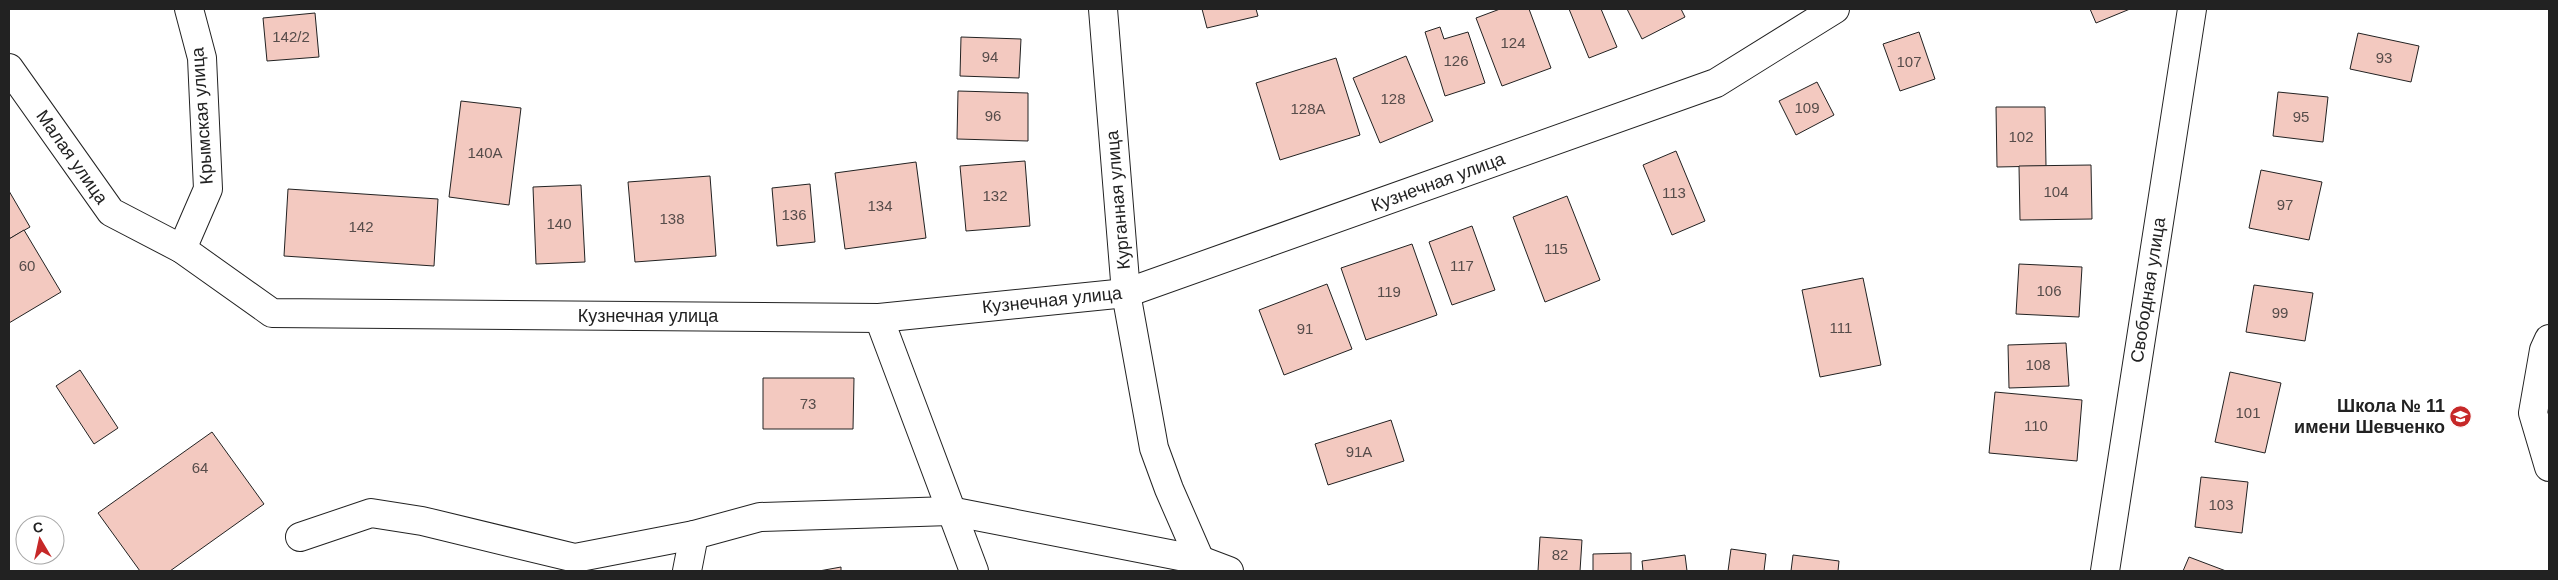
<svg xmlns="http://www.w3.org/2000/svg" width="2558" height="580" font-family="Helvetica,sans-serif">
<rect width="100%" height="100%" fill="#fff"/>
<!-- building -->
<g fill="#f3c9c0" stroke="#222">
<path d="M 1202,9 L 1256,9 L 1258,16 L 1207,28 Z"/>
<path d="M 1500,9 L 1529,9 L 1551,68 L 1502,86 L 1476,18 Z"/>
<path d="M 1569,9 L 1601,9 L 1617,47 L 1589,58 Z"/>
<path d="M 1627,9 L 1681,9 L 1685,17 L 1642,39 Z"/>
<path d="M 2090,9 L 2130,9 L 2096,23 Z"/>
<path d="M 315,13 L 319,57 L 267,61 L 263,18 Z"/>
<path d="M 1440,27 L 1444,39 L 1468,32 L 1485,83 L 1445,96 L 1425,32 Z"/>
<path d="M 1919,32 L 1935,79 L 1900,91 L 1883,44 Z"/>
<path d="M 2358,33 L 2419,46 L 2411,82 L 2350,69 Z"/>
<path d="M 961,37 L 1021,39 L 1019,78 L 960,76 Z"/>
<path d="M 1406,56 L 1433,121 L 1380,143 L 1353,78 Z"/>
<path d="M 1336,58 L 1360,135 L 1280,160 L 1256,83 Z"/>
<path d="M 1817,82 L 1834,115 L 1796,135 L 1779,101 Z"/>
<path d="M 958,91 L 1028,93 L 1028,141 L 957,139 Z"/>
<path d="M 2278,92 L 2328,97 L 2323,142 L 2273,136 Z"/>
<path d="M 461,101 L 521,108 L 509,205 L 449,197 Z"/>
<path d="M 1996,107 L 2045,107 L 2046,166 L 1997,167 Z"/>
<path d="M 1676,151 L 1705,221 L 1672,235 L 1643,165 Z"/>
<path d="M 1025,161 L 1030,226 L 966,231 L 960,166 Z"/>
<path d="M 916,162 L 926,238 L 845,249 L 835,173 Z"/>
<path d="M 2091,165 L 2092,219 L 2020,220 L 2019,166 Z"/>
<path d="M 2261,170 L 2322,182 L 2309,240 L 2249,228 Z"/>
<path d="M 710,176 L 716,256 L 635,262 L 628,182 Z"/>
<path d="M 810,184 L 815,242 L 777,246 L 772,188 Z"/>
<path d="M 581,185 L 585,262 L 536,264 L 533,187 Z"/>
<path d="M 288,189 L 438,199 L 434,266 L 284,256 Z"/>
<path d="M 9,191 L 30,227 L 9,239 Z"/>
<path d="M 1567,196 L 1600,280 L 1545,302 L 1513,217 Z"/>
<path d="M 1472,226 L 1495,290 L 1452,305 L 1429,242 Z"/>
<path d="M 24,230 L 61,292 L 9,323 L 9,239 Z"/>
<path d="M 1412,244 L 1437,315 L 1366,340 L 1341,268 Z"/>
<path d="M 2019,264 L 2082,267 L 2079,317 L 2016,314 Z"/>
<path d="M 1863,278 L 1881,365 L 1820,377 L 1802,290 Z"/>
<path d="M 1327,284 L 1352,349 L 1284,375 L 1259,310 Z"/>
<path d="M 2254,285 L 2313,293 L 2305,341 L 2246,332 Z"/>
<path d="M 2066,343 L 2069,386 L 2009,388 L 2008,345 Z"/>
<path d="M 80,370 L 118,428 L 94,444 L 56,386 Z"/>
<path d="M 2230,372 L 2281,383 L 2265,453 L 2215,442 Z"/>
<path d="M 763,378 L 854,378 L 853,429 L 763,429 Z"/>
<path d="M 1995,392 L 2082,400 L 2077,461 L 1989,453 Z"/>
<path d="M 1391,420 L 1404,461 L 1328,485 L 1315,444 Z"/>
<path d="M 212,432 L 264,504 L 170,571 L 140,571 L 98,513 Z"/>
<path d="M 2201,477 L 2248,482 L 2242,533 L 2195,527 Z"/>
<path d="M 1540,537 L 1582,540 L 1580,571 L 1538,571 Z"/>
<path d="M 1731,549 L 1766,554 L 1764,571 L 1728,571 Z"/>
<path d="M 1631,553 L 1631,571 L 1593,571 L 1593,554 Z"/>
<path d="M 1685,555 L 1687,571 L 1643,571 L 1642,561 Z"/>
<path d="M 1793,555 L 1839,561 L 1838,571 L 1791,571 Z"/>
<path d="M 2189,557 L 2226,571 L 2183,571 Z"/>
<path d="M 841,567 L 841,571 L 819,571 Z"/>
</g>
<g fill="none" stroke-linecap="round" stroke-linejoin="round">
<defs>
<g id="minor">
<path d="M 1103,9 L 1126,293 L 1154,448 L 1169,489 L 1200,560"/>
<path d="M 9,68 L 111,212 L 182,249 L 272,313 L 879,318 L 1126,293 L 1716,83 L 1835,9"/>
<path d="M 182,249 L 208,189 L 202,58 L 189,9"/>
<path d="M 879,318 L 974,571"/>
<path d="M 2549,339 L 2544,350 L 2533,413 L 2549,467"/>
<path d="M 300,537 L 371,513 L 422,521 L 575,558 L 694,535"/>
<path d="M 687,571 L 694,535 L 760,517 L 950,511 L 1200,560 L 1229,571"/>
<path d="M 2105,571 L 2192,9"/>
</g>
</defs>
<!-- minor casing -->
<use href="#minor" stroke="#222" stroke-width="30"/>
<!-- minor -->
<use href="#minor" stroke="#fff" stroke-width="28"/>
</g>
<!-- icons -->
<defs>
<symbol id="school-disc" viewBox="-11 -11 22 22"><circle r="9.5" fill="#c62828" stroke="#fff"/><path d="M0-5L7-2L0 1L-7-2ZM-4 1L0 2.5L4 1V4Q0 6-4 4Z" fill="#fff"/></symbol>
</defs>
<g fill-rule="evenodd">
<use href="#school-disc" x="2448" y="404" width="25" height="25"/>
</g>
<g text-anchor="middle" stroke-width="4" stroke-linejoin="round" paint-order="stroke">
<!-- number labels -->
<g font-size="15" fill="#564c4a">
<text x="291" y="42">142/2</text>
<text x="1513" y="48">124</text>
<text x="990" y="62">94</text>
<text x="2384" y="63">93</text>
<text x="1456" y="66">126</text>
<text x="1909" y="67">107</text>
<text x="1393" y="104">128</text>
<text x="1807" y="113">109</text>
<text x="1308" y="114">128А</text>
<text x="993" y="121">96</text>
<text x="2301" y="122">95</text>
<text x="2021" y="142">102</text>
<text x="485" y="158">140А</text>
<text x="2056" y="197">104</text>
<text x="1674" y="198">113</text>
<text x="995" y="201">132</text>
<text x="2285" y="210">97</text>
<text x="880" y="211">134</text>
<text x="794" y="220">136</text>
<text x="672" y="224">138</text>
<text x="559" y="229">140</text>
<text x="361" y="232">142</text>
<text x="1556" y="254">115</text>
<text x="27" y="271">60</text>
<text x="1462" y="271">117</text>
<text x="2049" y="296">106</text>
<text x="1389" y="297">119</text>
<text x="2280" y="318">99</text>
<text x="1841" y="333">111</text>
<text x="1305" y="334">91</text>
<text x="2038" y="370">108</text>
<text x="808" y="409">73</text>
<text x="2248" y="418">101</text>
<text x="2036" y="431">110</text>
<text x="1359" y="457">91А</text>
<text x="200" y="473">64</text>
<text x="2221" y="510">103</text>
<text x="1560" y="560">82</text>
</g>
<!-- street labels -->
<g font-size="18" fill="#222" stroke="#fff">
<text transform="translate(202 116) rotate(-94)" y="6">Крымская улица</text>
<text transform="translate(72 157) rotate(55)" y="6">Малая улица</text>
<text transform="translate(1438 182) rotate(-20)" y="6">Кузнечная улица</text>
<text transform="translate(1118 200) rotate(-95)" y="6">Курганная улица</text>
<text transform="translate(2148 290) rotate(-81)" y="6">Свободная улица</text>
<text transform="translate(1052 300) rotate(-6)" y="6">Кузнечная улица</text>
<text x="648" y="322">Кузнечная улица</text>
</g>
<!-- poi labels -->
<g font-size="18" font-weight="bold" fill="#222" stroke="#fff" text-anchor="end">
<text x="2445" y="412">Школа № 11<tspan x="2445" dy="21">имени Шевченко</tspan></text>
</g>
</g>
<!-- border -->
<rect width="2558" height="580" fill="none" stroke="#222222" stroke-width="20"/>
<!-- north arrow -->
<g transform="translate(40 540) rotate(351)"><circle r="24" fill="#ffffff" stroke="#a7a7a7"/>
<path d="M0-4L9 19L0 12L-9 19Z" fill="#c62828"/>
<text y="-8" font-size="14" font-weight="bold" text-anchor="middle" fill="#222222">С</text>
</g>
</svg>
